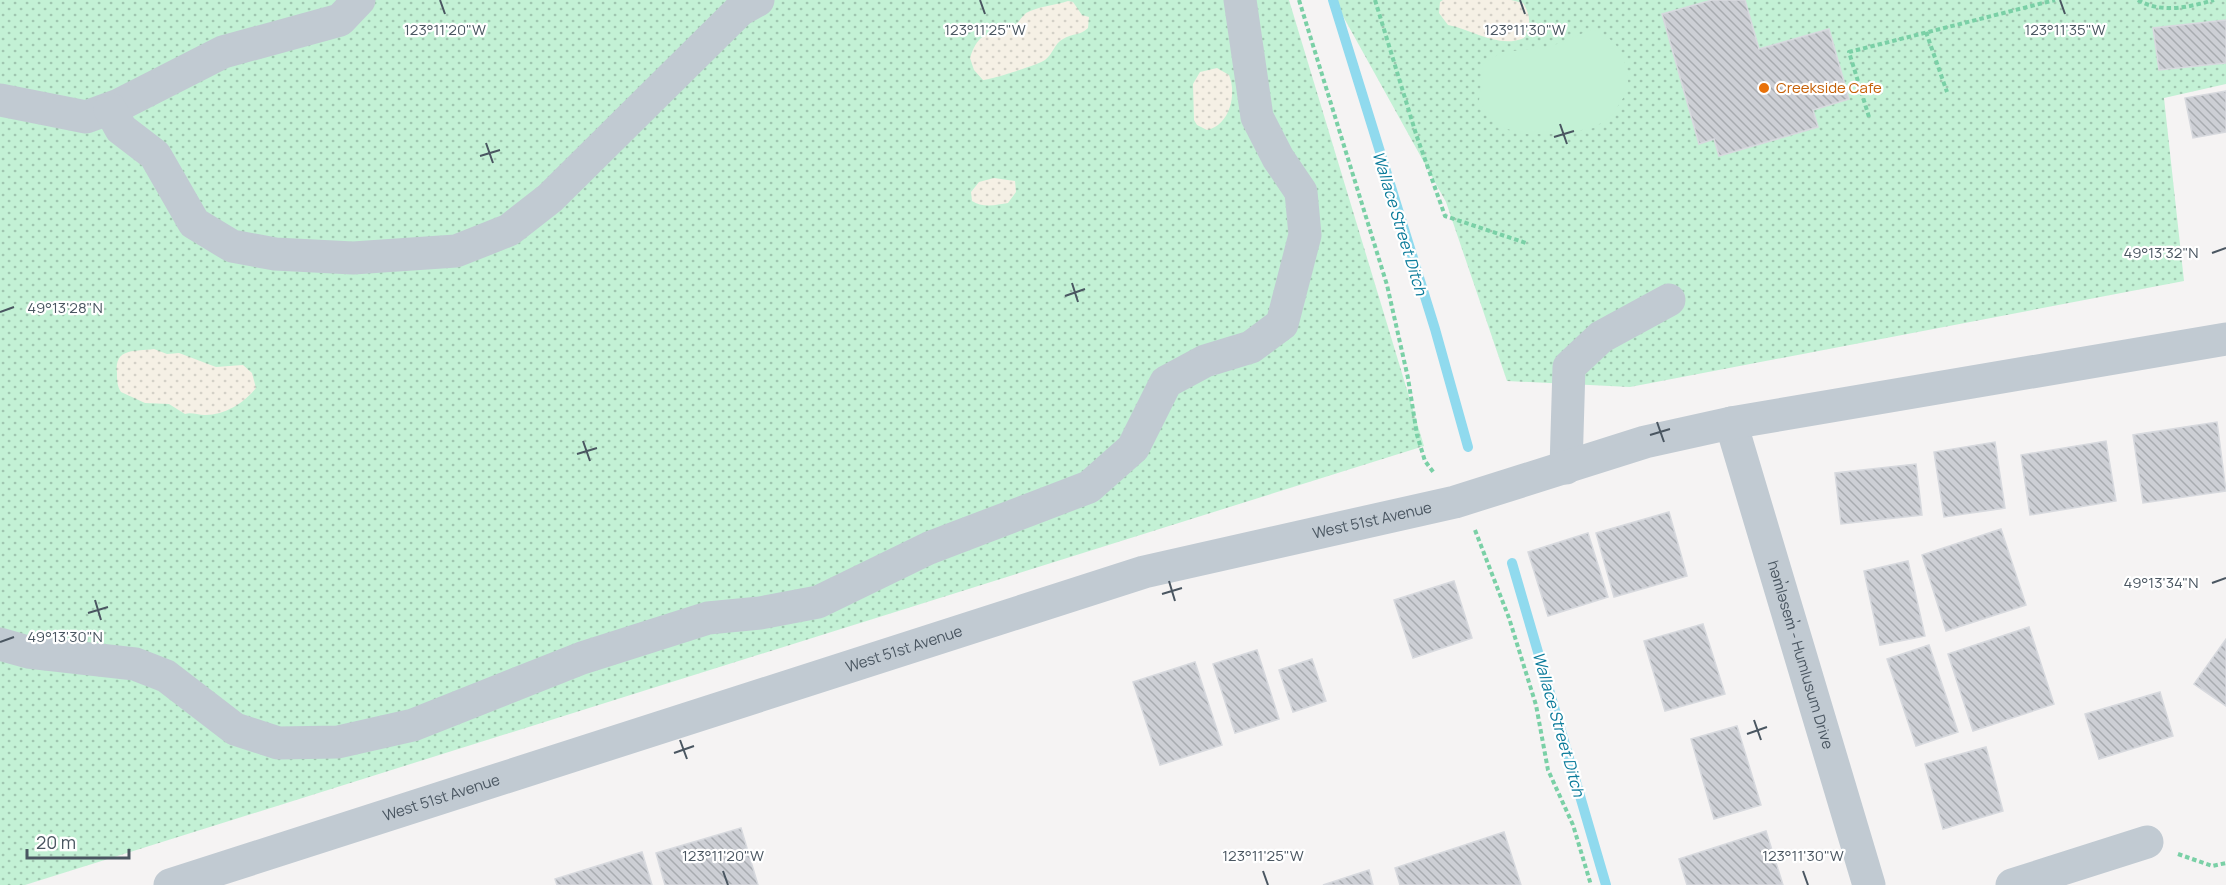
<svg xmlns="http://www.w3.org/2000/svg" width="2226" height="885" font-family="Manrope,sans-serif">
<defs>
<pattern id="grass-dots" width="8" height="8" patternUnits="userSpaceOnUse" patternTransform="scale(1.5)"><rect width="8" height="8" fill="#c3f1d5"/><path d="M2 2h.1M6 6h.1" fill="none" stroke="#a0c6b0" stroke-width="1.8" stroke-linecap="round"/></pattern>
<pattern id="sand-dots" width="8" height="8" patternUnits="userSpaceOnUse" patternTransform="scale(1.5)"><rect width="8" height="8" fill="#f5f0e5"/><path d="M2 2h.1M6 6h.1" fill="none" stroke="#d4d0c7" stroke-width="1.8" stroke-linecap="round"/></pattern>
<pattern id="building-back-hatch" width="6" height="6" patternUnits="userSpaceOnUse" patternTransform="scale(1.5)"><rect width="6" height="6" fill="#cdcfd5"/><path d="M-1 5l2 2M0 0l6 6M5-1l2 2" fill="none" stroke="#a8abb0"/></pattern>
</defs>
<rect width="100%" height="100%" fill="#f5f3f3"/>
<!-- grass -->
<g fill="url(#grass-dots)">
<path d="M 0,0 L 1289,0 L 1424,446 L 25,885 L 0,885 Z"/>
<path d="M 1334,0 L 2226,0 L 2226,84 L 2164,98 L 2184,281 L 1630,387 L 1507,381 L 1446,202 Z"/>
</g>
<!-- sand -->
<g fill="url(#sand-dots)">
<path d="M 1443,0 L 1511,0 L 1523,3 C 1531,16 1531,24 1524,38 C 1499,49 1474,30 1448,25 L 1439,13 L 1440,2 Z"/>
<path d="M 1068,1 L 1073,2 L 1082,15 L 1089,17 L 1088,28 C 1080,36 1072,33 1063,39 C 1054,44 1053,54 1045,60 C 1040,64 990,80 983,80 L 974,70 L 970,58 C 979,29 990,36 1013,26 C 1019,23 1021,17 1026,13 C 1036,7 1056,5 1068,1 Z"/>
<path d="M 1217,68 L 1229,75 C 1237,94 1230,125 1207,130 L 1197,125 L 1194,120 L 1193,84 L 1200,72 Z"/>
<path d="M 994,178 L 1015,181 L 1016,192 L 1008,203 C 997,205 982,208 972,201 L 971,192 L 979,182 Z"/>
<path d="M 154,349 L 167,354 L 179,353 L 216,367 L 243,365 L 252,373 L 256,388 C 244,403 225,415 205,415 C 197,415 192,412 185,414 L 169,404 L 145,403 L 121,392 C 117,386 117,380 117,373 C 114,347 135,352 154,349 Z"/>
</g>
<!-- park -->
<path fill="#c3f1d5" d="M 1593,29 C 1624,44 1625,57 1629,89 L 1612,115 L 1594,128 L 1557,134 L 1523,134 L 1495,125 L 1479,101 L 1483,64 L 1502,52 L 1547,48 Z"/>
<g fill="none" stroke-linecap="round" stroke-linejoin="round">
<!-- stream -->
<g stroke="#90daee" stroke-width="10">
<path d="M 1333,0 L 1435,329 L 1468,447"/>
<path d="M 1512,563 L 1606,885"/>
</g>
</g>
<!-- building -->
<g fill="url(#building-back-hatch)" stroke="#d7d9de" stroke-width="1.5">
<path d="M 1712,0 L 1745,0 L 1759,49 L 1829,29 L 1849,99 L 1813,110 L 1818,127 L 1719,156 L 1714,139 L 1699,144 L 1662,14 Z"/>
<path d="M 2226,20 L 2226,63 L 2159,70 L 2153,28 Z"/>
<path d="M 2226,91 L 2226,132 L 2193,138 L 2185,98 Z"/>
<path d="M 2217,422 L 2226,491 L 2143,503 L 2133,435 Z"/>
<path d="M 2106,441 L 2116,501 L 2030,515 L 2021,455 Z"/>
<path d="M 1995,442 L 2005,508 L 1944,517 L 1934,452 Z"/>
<path d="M 1916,464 L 1922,515 L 1841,524 L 1835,473 Z"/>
<path d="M 1669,512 L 1687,576 L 1614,597 L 1596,533 Z"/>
<path d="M 2001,529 L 2026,605 L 1946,631 L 1922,555 Z"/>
<path d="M 1588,533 L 1608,597 L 1548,616 L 1528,552 Z"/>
<path d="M 1908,561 L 1925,636 L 1880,645 L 1864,571 Z"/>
<path d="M 1454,581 L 1472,638 L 1413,658 L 1394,600 Z"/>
<path d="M 1703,624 L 1725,694 L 1665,711 L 1644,641 Z"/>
<path d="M 2029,627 L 2054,704 L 1973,731 L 1948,654 Z"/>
<path d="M 2226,639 L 2226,706 L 2194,684 Z"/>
<path d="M 1929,645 L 1958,732 L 1916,746 L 1887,659 Z"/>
<path d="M 1257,650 L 1279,719 L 1235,733 L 1213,664 Z"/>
<path d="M 1312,659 L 1326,701 L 1293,712 L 1279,670 Z"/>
<path d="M 1195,662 L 1222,745 L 1160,765 L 1133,682 Z"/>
<path d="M 2160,692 L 2173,736 L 2099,759 L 2085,714 Z"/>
<path d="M 1737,726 L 1761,805 L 1714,819 L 1691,739 Z"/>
<path d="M 1986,747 L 2003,811 L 1943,829 L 1925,764 Z"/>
<path d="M 741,828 L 758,885 L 665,885 L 656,853 Z"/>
<path d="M 1766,831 L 1783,885 L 1687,885 L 1679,859 Z"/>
<path d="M 1504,832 L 1521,885 L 1400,885 L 1395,868 Z"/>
<path d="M 642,852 L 652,885 L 557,885 L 555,879 Z"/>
<path d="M 1369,870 L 1373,885 L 1323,885 Z"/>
</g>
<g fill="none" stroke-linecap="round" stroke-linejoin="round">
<!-- path -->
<g stroke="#7ad0a6" stroke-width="4" stroke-dasharray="4.5 3" stroke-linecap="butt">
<path d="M 1299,0 L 1387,285 L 1408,378 L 1417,435 L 1425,461 L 1434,473"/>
<path d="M 1375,0 L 1416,134 L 1445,216 L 1526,243"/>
<path d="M 2138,0 C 2161,14 2190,7 2214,0"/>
<path d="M 1926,32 L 1947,92"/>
<path d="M 1869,117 L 1849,52 L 2055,0"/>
<path d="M 1475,530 L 1509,618 L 1536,705 L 1548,770 L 1573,825 L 1591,885"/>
<path d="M 2178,854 L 2212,866 L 2226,863"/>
</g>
<!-- minor -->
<g stroke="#c1cad2" stroke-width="33">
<path d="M 0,100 L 86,117 L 119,105 L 223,52 L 340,20 L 359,0"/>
<path d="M 110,109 L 121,129 L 155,155 L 194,223 L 232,246 L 275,254 L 353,258 L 456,251 L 509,230 L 550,198 L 740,10 L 758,0"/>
<path id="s1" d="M 1731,423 L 1869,885"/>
<path d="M 1566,468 L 1569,367 L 1601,337 L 1669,300"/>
<path d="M 0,644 L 28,652 L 135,664 L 166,676 L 235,729 L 278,743 L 338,742 L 413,725 L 582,658 L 708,618 L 760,613 L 818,602 L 929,548 L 1089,487 L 1133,448 L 1166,382 L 1205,361 L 1251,347 L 1282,324 L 1305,235 L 1301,192 L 1278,158 L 1257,117 L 1240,0"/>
<path id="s2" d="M 170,885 L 1144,572 L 1455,502 L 1645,442 L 1731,423 L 2226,339"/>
<path d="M 2012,885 L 2147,842"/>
</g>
</g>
<!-- ticks -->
<path fill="none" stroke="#4a5661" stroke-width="2" d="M 440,0 L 445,14M 980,0 L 985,14M 1520,0 L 1525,14M 2060,0 L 2065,14M 1560,124 L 1567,144M 1554,137 L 1574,131M 486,143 L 493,163M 480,156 L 500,150M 2212,253 L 2226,248M 1072,283 L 1078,302M 1065,296 L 1085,289M 0,312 L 14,307M 1657,422 L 1664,442M 1650,435 L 1670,429M 583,441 L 590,461M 577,454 L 597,448M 1169,581 L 1175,601M 2212,583 L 2226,578M 1162,594 L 1182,588M 95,600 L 101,620M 88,613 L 108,607M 0,642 L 14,637M 1754,720 L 1761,740M 1747,734 L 1767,727M 680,740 L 687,759M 674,753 L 694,746M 723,871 L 728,885M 1263,871 L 1268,885M 1803,871 L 1808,885"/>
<!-- markers -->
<circle fill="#e8710a" stroke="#fff" stroke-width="2" cx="1764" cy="88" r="6"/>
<g text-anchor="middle" stroke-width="4.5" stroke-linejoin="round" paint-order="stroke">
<!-- food labels -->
<g font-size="15" fill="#c56008" stroke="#fff" text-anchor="start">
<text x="1776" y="93">Creekside Cafe</text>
</g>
<!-- street labels -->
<g font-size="15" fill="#4a5661" stroke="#fff">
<text dy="5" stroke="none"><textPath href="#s2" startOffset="1257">West 51st Avenue</textPath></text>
<text dy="5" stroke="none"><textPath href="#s2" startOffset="771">West 51st Avenue</textPath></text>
<text dy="5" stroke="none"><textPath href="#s1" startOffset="242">həm̓ləsem̓ - Humlusum Drive</textPath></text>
<text dy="5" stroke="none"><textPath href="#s2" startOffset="285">West 51st Avenue</textPath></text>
</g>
<!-- water labels -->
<g font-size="16" font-style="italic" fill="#0c7c9b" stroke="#fff">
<text transform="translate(1400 223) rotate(73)" y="6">Wallace Street Ditch</text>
<text transform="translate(1559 724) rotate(74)" y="6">Wallace Street Ditch</text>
</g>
</g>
<g font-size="15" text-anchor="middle" fill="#4a5661" stroke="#fff" stroke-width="4.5" stroke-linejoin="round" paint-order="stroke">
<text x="445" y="35">123°11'20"W</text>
<text x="985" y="35">123°11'25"W</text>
<text x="1525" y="35">123°11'30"W</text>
<text x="2065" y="35">123°11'35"W</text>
<text x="2161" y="258">49°13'32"N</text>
<text x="65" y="313">49°13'28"N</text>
<text x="2161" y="588">49°13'34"N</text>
<text x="65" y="642">49°13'30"N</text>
<text x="723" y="861">123°11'20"W</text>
<text x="1263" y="861">123°11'25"W</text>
<text x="1803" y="861">123°11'30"W</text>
</g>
<!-- scale -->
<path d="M27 849v9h102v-9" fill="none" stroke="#4a5661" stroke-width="3"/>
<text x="36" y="849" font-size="18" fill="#4a5661" stroke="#ffffff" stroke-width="4.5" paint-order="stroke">20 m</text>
</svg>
